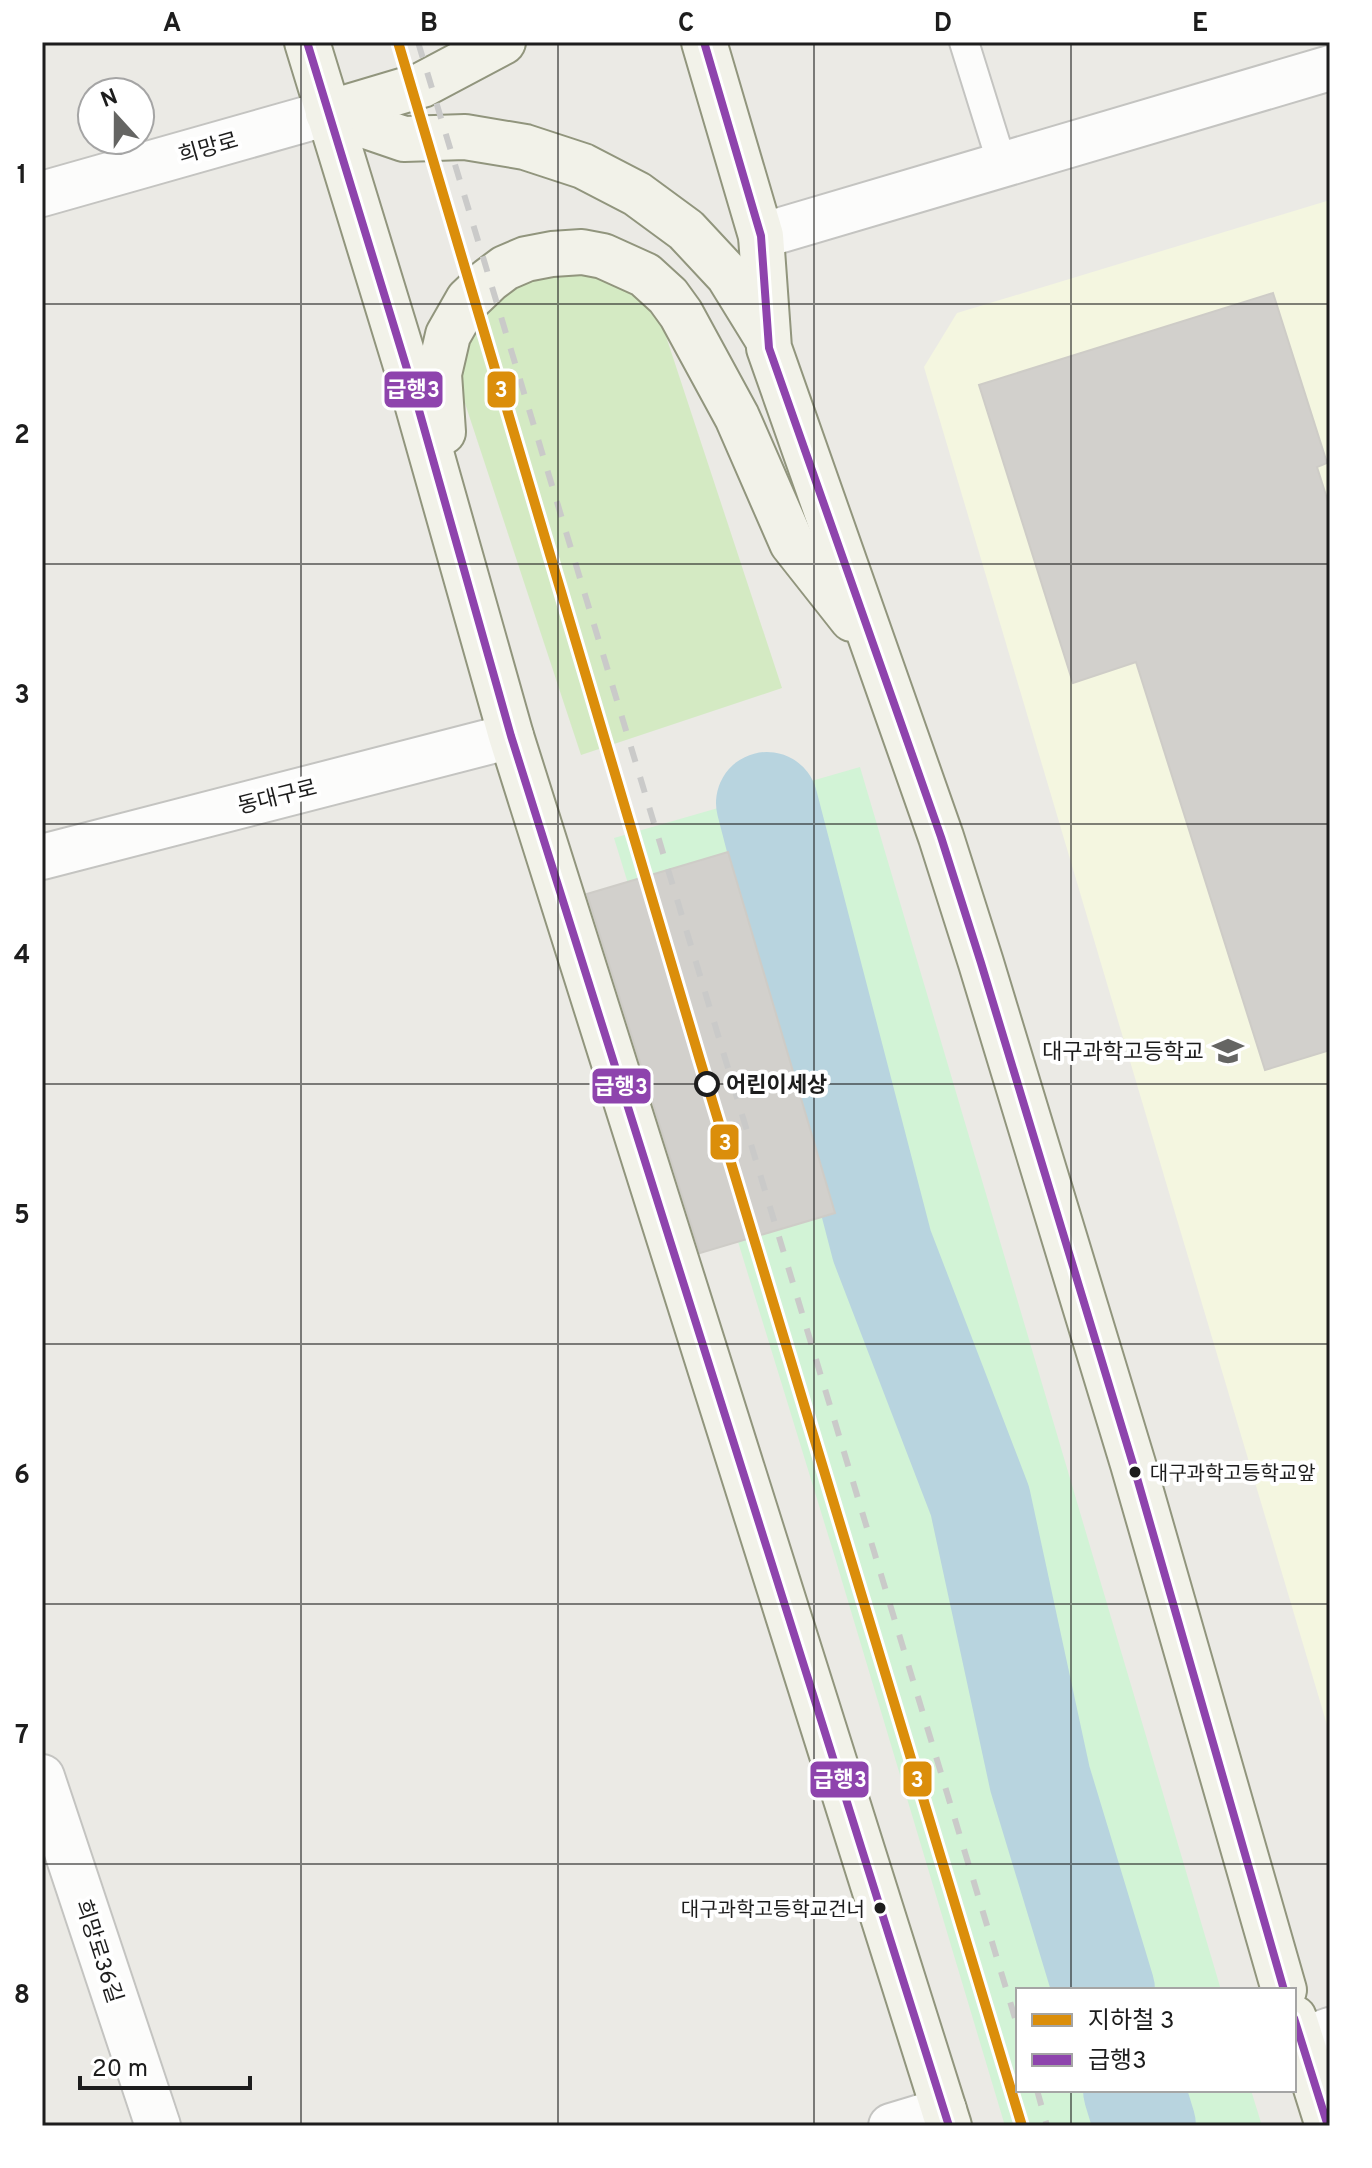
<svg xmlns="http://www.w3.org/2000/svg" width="1372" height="2168" font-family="Overpass,'Noto Sans KR',sans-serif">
<rect width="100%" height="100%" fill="#ebeae5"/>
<!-- education -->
<path fill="#f4f6e0" d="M 1330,200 L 1330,1735 L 924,367 L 957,313 Z"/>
<!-- grass -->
<path fill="#d4eac3" d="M 561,266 L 615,277 L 658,312 L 782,688 L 581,755 L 457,379 L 469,325 L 507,284 Z"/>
<!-- park -->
<path fill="#d2f3d6" d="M 860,767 L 1221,1990 L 1018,1990 L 1018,2090 L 1251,2090 L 1262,2126 L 1005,2126 L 833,1551 L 614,838 Z"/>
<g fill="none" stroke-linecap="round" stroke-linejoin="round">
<!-- river -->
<g stroke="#b8d4df" stroke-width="102">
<path d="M 767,803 L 882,1246 L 980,1501 L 1040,1779 L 1104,1990"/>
<path d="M 1134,2090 L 1145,2126"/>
</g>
</g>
<!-- building -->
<g fill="#d2d0cc" stroke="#ceccc7" stroke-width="2">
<path d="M 1273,293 L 1327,463 L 1317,467 L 1330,508 L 1330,1050 L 1265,1070 L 1136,662 L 1073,683 L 979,385 Z"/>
<path d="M 728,852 L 835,1213 L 700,1253 L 587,894 Z"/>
</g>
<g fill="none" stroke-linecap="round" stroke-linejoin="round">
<defs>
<path id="service" d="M 964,42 L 1002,164"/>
<g id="minor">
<path d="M 761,236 L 1330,68"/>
<path d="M 42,857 L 511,736"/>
<path d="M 42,1777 L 158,2126"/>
<path d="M 1302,2040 L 1330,2030"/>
</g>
<g id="tertiary">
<path d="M 42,194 L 328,113"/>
<path d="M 891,2126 L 944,2110"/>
</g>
<g id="secondary">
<path d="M 307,42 L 411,382 L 511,736 L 949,2126"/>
<path d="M 704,42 L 761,236 L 769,348 L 941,837 L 981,963 L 1133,1464 L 1284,1990"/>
<path d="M 328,113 L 404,139 L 465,137 L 525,147 L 583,166 L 637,194 L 686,230 L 728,275 L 765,335"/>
<path d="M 328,113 L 422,85 L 503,42"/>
<path d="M 443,432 L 439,374 L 448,335 L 468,300 L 489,280 L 505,268 L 526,259 L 552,254 L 582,252 L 603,256 L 645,275 L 668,296 L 681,314 L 737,417 L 792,543 L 852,619"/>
<path d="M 1294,2018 L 1328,2126"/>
</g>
</defs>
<!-- service casing -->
<use href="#service" stroke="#c4c4c1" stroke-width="32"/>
<!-- minor casing -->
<use href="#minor" stroke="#c4c4c1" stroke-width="48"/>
<!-- tertiary casing -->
<use href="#tertiary" stroke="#c4c4c1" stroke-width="48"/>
<!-- secondary casing -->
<use href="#secondary" stroke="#91957d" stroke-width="48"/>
<!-- service -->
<use href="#service" stroke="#fcfcfb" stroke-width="28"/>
<!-- minor -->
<use href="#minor" stroke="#fcfcfb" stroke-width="44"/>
<!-- tertiary -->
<use href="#tertiary" stroke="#fcfcfb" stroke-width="44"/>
<!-- secondary -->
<use href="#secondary" stroke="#f2f2e9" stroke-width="44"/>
<!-- rail -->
<g stroke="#cacac9" stroke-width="6" stroke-dasharray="16 16" stroke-linecap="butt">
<path d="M 418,42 L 1018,2028"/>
<path d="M 1037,2090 L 1047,2126"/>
</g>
<defs>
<g id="bus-1">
<path d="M 307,42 L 411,382 L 511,736 L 949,2126"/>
<path d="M 704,42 L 761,236 L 769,348 L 941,837 L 981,963 L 1133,1464 L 1284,1990"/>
<path d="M 1294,2018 L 1328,2126"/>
</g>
</defs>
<!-- bus-1 casing -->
<use href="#bus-1" stroke="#fff" stroke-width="14"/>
<!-- bus-1 -->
<use href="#bus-1" stroke="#8e44ad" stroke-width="8"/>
<defs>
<path id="metro-1" d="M 398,42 L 699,1057 L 1022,2126"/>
</defs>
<!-- metro-1 casing -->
<use href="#metro-1" stroke="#fff" stroke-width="16"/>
<!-- metro-1 -->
<use href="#metro-1" stroke="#db8e0b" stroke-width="10"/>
</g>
<!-- grid -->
<path fill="none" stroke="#1d1d1d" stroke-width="2" stroke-opacity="0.55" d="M 301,42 L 301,2126M 558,42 L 558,2126M 814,42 L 814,2126M 1071,42 L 1071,1990M 42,304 L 1330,304M 42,564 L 1330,564M 42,824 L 1330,824M 42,1084 L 1330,1084M 42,1344 L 1330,1344M 42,1604 L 1330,1604M 42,1864 L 1330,1864M 1071,2090 L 1071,2126"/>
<!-- icons -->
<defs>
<symbol id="school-bare" viewBox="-9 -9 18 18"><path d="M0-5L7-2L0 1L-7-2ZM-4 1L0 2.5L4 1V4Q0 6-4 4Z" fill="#656563" stroke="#fff" stroke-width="2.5" paint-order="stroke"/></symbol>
</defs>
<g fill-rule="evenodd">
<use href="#school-bare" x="1206" y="1029" width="44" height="44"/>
</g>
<!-- markers -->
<circle fill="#fff" stroke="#1d1d1d" stroke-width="4" cx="707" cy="1084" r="11"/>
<g fill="#1d1d1d" stroke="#fff" stroke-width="3">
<circle cx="1135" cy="1472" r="7"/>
<circle cx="880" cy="1908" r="7"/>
</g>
<g text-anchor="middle" stroke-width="8" stroke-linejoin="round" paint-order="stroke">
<!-- bus labels -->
<g font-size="20" fill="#1d1d1d" stroke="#fff" text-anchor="start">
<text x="1150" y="1480">대구과학고등학교앞</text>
<text x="865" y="1916" text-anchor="end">대구과학고등학교건너</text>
</g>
<!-- street labels -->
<g font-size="22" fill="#1d1d1d" stroke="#fff">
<text transform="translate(208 147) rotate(-16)" y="8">희망로</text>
<text transform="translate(277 796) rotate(-14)" y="8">동대구로</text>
<text transform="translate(100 1951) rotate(72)" y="8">희망로36길</text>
</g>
<!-- poi labels -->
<g font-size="22" fill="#1d1d1d" stroke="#fff" text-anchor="end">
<text x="1204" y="1059">대구과학고등학교</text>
</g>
<!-- stop labels -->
<g font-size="22" font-weight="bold" fill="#1d1d1d" stroke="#fff" text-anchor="start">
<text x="726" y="1092">어린이세상</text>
</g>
</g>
<g stroke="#fff" stroke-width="3">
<rect x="486" y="370" width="31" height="39" rx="8" fill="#db8e0b"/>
<rect x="383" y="370" width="61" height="39" rx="8" fill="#8e44ad"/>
<rect x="591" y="1067" width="61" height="38" rx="8" fill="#8e44ad"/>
<rect x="709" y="1123" width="31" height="38" rx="8" fill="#db8e0b"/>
<rect x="902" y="1760" width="31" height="38" rx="8" fill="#db8e0b"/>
<rect x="809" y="1760" width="61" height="39" rx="8" fill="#8e44ad"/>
</g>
<g font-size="22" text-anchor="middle" font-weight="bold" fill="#fff">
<text x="501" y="397">3</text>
<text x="413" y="397">급행3</text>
<text x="621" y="1094">급행3</text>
<text x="725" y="1150">3</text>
<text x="917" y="1787">3</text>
<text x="840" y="1787">급행3</text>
</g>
<!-- border -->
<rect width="1372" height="2168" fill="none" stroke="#ffffff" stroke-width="88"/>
<!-- legend -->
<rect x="1016" y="1988" width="280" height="104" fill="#ffffff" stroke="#a5a5a5" stroke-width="2"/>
<rect x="1032" y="2014" width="40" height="12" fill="#db8e0b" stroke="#a5a5a5" stroke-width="2"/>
<text x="1088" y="2028" font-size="24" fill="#1d1d1d">지하철 3</text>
<rect x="1032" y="2054" width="40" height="12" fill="#8e44ad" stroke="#a5a5a5" stroke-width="2"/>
<text x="1088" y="2068" font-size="24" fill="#1d1d1d">급행3</text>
<!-- north arrow -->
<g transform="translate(116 116) rotate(339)"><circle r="38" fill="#ffffff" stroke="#a5a5a5" stroke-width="2"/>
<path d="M0-6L14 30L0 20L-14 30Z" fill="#656563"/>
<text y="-12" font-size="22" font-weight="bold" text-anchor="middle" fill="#1d1d1d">N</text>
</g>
<!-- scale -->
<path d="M80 2076v12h170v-12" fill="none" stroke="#1d1d1d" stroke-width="4"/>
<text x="92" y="2076" font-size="24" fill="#1d1d1d" stroke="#ffffff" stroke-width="6" paint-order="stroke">20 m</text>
<rect x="44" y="44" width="1284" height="2080" fill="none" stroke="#1d1d1d" stroke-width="3"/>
<g font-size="26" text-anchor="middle" font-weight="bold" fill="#1d1d1d">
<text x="172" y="31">A</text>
<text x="429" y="31">B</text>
<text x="686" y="31">C</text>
<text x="943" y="31">D</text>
<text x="1200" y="31">E</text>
<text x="22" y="183">1</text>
<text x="22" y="443">2</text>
<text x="22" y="703">3</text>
<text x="22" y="963">4</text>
<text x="22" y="1223">5</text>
<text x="22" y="1483">6</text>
<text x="22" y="1743">7</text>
<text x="22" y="2003">8</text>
</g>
</svg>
